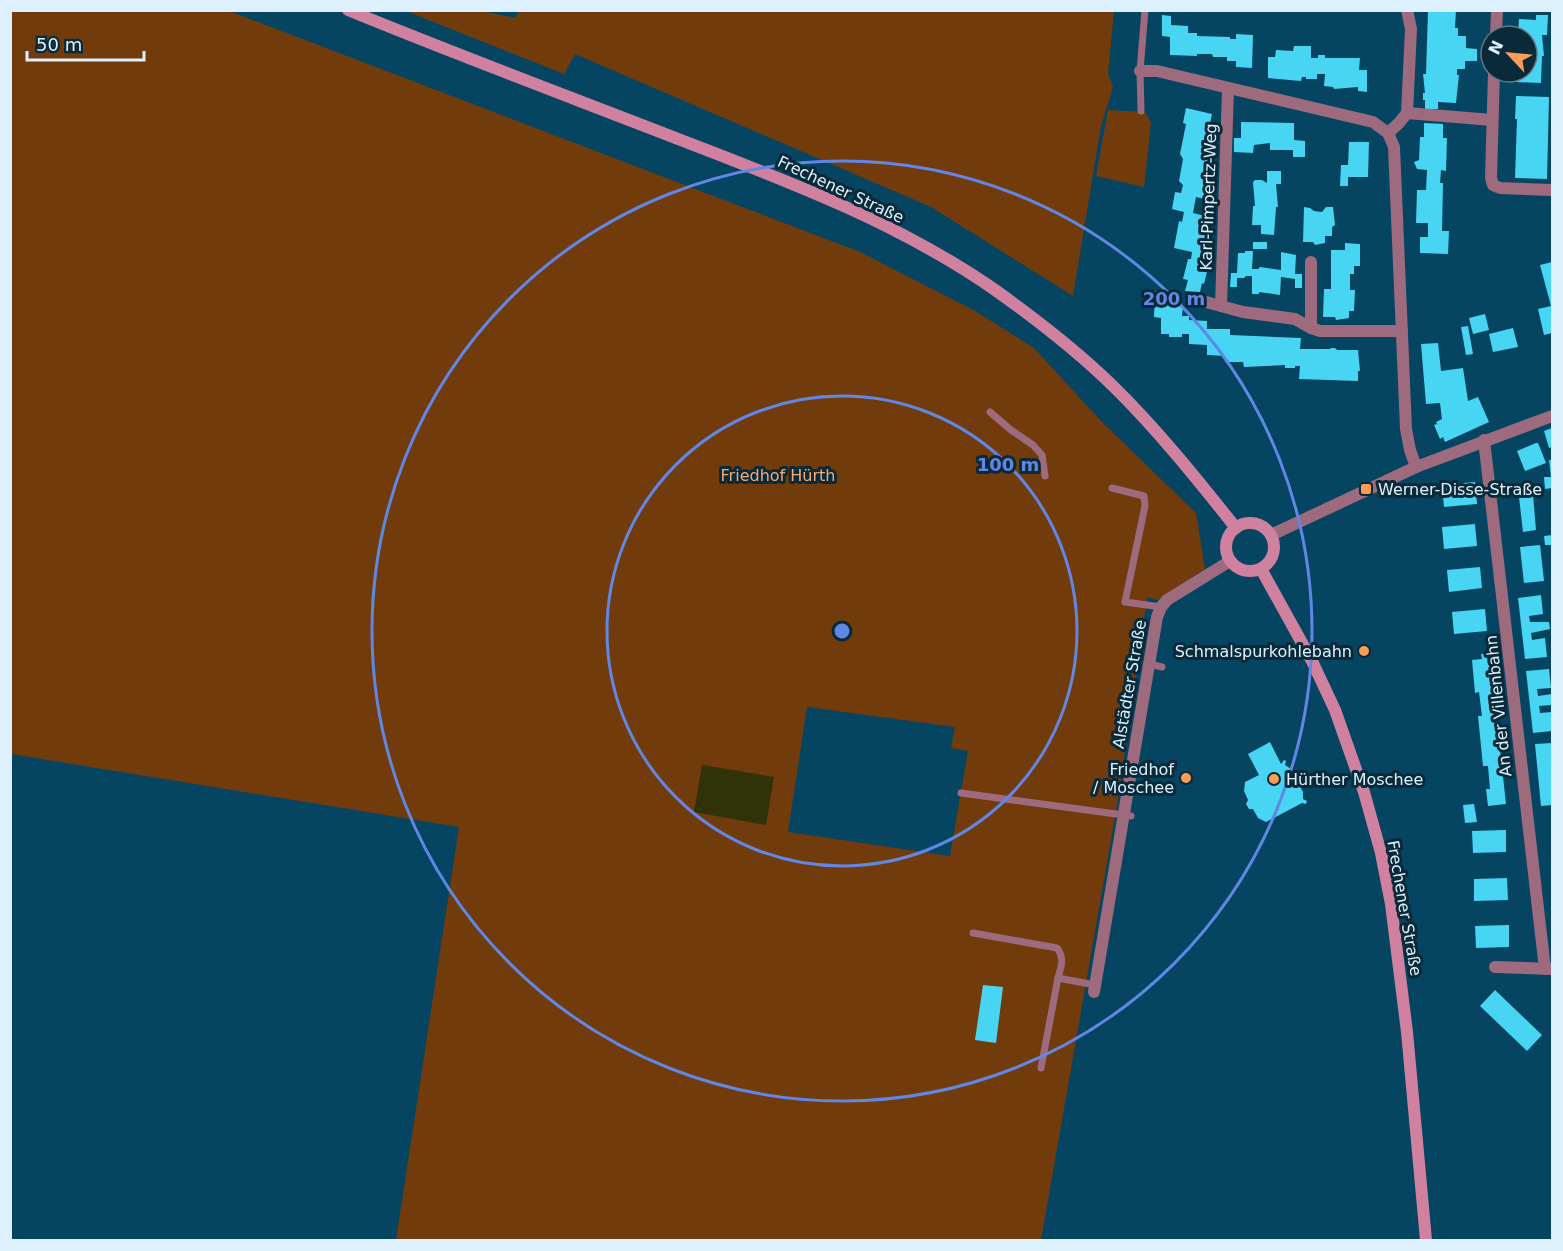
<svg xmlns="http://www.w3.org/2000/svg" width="1563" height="1251" font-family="'DejaVu Sans',sans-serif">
<rect width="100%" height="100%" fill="#054561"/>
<!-- green -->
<g fill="#723b0c" fill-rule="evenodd">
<path d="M 520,10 L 1114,11 L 1108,74 L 1113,87 L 1101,126 L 1073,296 L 931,207 L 575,54 L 564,74 L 406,11 L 483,11 L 515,18 Z"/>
<path d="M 10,11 L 229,11 L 860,252 L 977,312 L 1034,348 L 1101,421 L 1196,513 L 1205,569 L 1157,600 L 1147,597 L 1117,806 L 1041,1240 L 396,1240 L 459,827 L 11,754 ZM 807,707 L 955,727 L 951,748 L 968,751 L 950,856 L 788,832 Z"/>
<path d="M 1108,110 L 1145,112 L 1151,123 L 1144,187 L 1096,176 Z"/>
</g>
<!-- water -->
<path fill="#2f3307" d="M 702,765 L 774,777 L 766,825 L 694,812 Z"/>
<!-- building -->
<g fill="#47d5f3">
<path d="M 1428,10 L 1456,10 L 1455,28 L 1458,28 L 1458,36 L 1466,36 L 1466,48 L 1477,49 L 1477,61 L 1465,61 L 1465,69 L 1457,69 L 1457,75 L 1459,75 L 1456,103 L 1438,102 L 1438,109 L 1425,109 L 1425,100 L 1423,100 L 1423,93 L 1425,93 L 1423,74 L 1426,74 Z"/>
<path d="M 1162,15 L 1171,16 L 1171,25 L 1188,26 L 1188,33 L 1197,33 L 1197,36 L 1230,37 L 1230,39 L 1236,39 L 1236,34 L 1253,35 L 1252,68 L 1236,67 L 1236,61 L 1227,61 L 1227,57 L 1213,57 L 1212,54 L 1197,54 L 1197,56 L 1170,55 L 1170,37 L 1162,36 Z"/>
<path d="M 1536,15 L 1548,15 L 1547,35 L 1542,35 L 1544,56 L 1542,56 L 1541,83 L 1516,82 L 1516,72 L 1527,72 L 1527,36 L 1518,36 L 1519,19 L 1536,20 Z"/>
<path d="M 1294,46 L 1311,46 L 1311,58 L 1318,58 L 1318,55 L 1325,55 L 1325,58 L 1360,58 L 1359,70 L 1367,70 L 1367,92 L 1358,91 L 1358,87 L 1334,89 L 1333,87 L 1324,86 L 1325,74 L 1317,74 L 1317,79 L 1306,79 L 1306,77 L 1302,77 L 1301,81 L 1268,78 L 1268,57 L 1275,57 L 1276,50 L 1293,51 Z"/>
<path d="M 1516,96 L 1549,97 L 1547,179 L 1515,178 L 1517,119 L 1515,119 Z"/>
<path d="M 1186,108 L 1212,114 L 1209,128 L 1213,129 L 1208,152 L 1211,153 L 1207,175 L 1212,176 L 1211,197 L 1208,200 L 1196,197 L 1193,213 L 1209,217 L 1205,238 L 1209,239 L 1204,262 L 1209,263 L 1204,284 L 1202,283 L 1200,292 L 1185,291 L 1188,280 L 1183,279 L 1188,259 L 1191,259 L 1192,252 L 1174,248 L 1179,221 L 1182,222 L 1184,212 L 1172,209 L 1175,192 L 1181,193 L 1183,185 L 1179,181 L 1183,159 L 1180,154 L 1186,124 L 1183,123 Z"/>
<path d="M 1241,122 L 1294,123 L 1294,140 L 1305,141 L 1305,157 L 1293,157 L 1293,150 L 1270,150 L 1270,143 L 1254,145 L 1253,153 L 1234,152 L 1234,138 L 1241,138 Z"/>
<path d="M 1424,123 L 1443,124 L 1443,138 L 1447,138 L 1446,171 L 1441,170 L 1440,183 L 1443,183 L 1442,231 L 1449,231 L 1448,254 L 1420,253 L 1420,237 L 1428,237 L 1428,223 L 1416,223 L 1417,190 L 1426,190 L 1427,170 L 1417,169 L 1414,162 L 1419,160 L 1420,137 L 1424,137 Z"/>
<path d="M 1349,142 L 1369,142 L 1368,177 L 1348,177 L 1348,186 L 1340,186 L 1341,165 L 1348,165 Z"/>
<path d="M 1267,171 L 1281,171 L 1281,184 L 1276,184 L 1278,207 L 1276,207 L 1274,235 L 1261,234 L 1261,225 L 1252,225 L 1253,206 L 1255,206 L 1253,182 L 1255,180 L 1262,180 L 1267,183 Z"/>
<path d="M 1304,207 L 1310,208 L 1314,211 L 1322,212 L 1326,207 L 1333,207 L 1335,225 L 1332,227 L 1332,236 L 1325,236 L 1325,243 L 1315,245 L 1313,242 L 1303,242 Z"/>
<rect x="1253" y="242" width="14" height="7"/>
<path d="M 1345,243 L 1360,244 L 1360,266 L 1354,266 L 1354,274 L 1350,274 L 1350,290 L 1355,290 L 1354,311 L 1349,311 L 1349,318 L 1336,320 L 1335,317 L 1323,317 L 1324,289 L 1331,289 L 1331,250 L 1345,250 Z"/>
<path d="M 1245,251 L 1253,251 L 1252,269 L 1258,269 L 1260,267 L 1281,270 L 1281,252 L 1296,255 L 1295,274 L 1302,274 L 1302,288 L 1295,288 L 1295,279 L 1281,277 L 1280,295 L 1259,292 L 1259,294 L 1252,294 L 1252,276 L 1246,276 L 1244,278 L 1237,278 L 1237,287 L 1230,287 L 1231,273 L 1237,273 L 1238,253 L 1245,253 Z"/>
<path d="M 1552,262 L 1552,333 L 1544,335 L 1538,309 L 1551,306 L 1540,265 Z"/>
<path d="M 1155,291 L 1169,291 L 1168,304 L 1183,305 L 1182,316 L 1189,316 L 1189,320 L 1207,321 L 1207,329 L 1230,329 L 1230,335 L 1301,338 L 1300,349 L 1330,349 L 1331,348 L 1335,348 L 1337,350 L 1358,350 L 1360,371 L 1358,371 L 1358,381 L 1299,379 L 1300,366 L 1295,366 L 1295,368 L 1285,368 L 1285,365 L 1244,367 L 1243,362 L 1225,362 L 1225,356 L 1207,355 L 1207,345 L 1189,344 L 1189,334 L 1182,334 L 1182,337 L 1169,337 L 1169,334 L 1161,334 L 1161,318 L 1154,317 Z"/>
<path d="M 1485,314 L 1489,330 L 1473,334 L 1469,318 Z"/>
<path d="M 1468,326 L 1473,354 L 1466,355 L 1461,327 Z"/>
<path d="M 1513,328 L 1518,347 L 1493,352 L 1489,334 Z"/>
<path d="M 1438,343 L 1441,371 L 1463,368 L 1468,401 L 1478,397 L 1489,422 L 1445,442 L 1443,437 L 1440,439 L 1434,425 L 1437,424 L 1436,422 L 1442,419 L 1440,403 L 1426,404 L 1421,344 Z"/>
<path d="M 1552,428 L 1552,447 L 1549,448 L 1544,431 Z"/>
<path d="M 1536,443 L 1538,443 L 1546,463 L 1525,471 L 1517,451 Z"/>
<path d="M 1549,460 L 1552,460 L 1552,488 L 1545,489 L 1544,477 L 1551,477 Z"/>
<path d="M 1475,482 L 1477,504 L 1444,507 L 1442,485 Z"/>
<path d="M 1533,495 L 1536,530 L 1523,532 L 1519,497 Z"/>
<path d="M 1475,524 L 1477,546 L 1444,549 L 1442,527 Z"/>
<path d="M 1552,535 L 1552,545 L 1545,545 L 1544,536 Z"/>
<path d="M 1540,545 L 1544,581 L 1524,583 L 1520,547 Z"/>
<path d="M 1480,567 L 1482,588 L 1449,592 L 1447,570 Z"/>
<path d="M 1541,595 L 1543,614 L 1529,616 L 1530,622 L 1549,622 L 1550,629 L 1531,633 L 1532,640 L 1545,638 L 1547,657 L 1525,659 L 1518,598 Z"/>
<path d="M 1485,609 L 1487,631 L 1454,634 L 1452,612 Z"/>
<path d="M 1481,654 L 1486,654 L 1487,659 L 1490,658 L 1506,804 L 1488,806 L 1486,789 L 1490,789 L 1488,766 L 1483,766 L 1478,716 L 1482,716 L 1479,692 L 1475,693 L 1472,660 L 1482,659 Z"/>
<path d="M 1549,669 L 1551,688 L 1537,689 L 1538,696 L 1552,694 L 1552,705 L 1539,706 L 1540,713 L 1552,712 L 1552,731 L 1533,733 L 1526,671 Z"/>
<path d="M 1270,742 L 1281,764 L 1284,760 L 1286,761 L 1285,765 L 1291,769 L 1303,792 L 1303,799 L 1307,801 L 1306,804 L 1302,803 L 1266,822 L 1258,818 L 1253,809 L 1249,809 L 1246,804 L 1248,800 L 1244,791 L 1245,782 L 1259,775 L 1248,754 Z"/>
<path d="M 1552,743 L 1552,805 L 1541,806 L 1535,744 Z"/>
<path d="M 1474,804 L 1477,822 L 1465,823 L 1463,805 Z"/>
<path d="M 1506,830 L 1506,852 L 1473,853 L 1472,831 Z"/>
<path d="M 1507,878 L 1508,900 L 1474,901 L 1474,879 Z"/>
<path d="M 1509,925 L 1509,947 L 1476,948 L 1475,926 Z"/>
<path d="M 983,985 L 1003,987 L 996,1043 L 975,1040 Z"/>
<path d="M 1495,990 L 1542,1035 L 1527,1051 L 1480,1006 Z"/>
</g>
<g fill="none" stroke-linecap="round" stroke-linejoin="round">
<!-- service -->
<g stroke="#9d6a7e" stroke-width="7">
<path d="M 1141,111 L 1140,71 L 1145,10"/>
<path d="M 990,412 L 1011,430 L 1033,445 L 1042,455 L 1045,476"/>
<path d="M 1112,488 L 1144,496 L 1145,506 L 1125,602 L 1161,607"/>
<path d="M 1149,664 L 1162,667"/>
<path d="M 961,793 L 1131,816"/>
<path d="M 973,933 L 1057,948 C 1065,958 1061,967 1058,978"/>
<path d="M 1041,1068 L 1058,978 L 1095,985"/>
</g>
<!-- minor -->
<g stroke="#9d6a7e" stroke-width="12">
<path d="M 1496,36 L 1497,10"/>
<path d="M 1140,71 L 1157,71 L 1373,122 L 1388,133 L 1394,147 L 1406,429 L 1410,450 L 1416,467"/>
<path d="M 1494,72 L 1491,178 L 1493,185 L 1500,188 L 1552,190"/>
<path d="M 1407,113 L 1492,120"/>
<path d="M 1388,133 L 1399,123 L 1407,113 L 1411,29 L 1407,10"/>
<path d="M 1195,299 L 1243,312 L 1295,319 L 1311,328 L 1320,331 L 1402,331"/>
<path d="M 1221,306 L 1228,89"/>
<path d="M 1311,328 L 1311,262"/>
<path d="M 1484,440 L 1545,969"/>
<path d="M 1495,967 L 1551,969"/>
<path d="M 1094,992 L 1157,617 L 1161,607 L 1167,600 L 1230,561"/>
</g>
<!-- tertiary -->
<path stroke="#9d6a7e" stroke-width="12" d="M 1271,535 L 1416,467 L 1552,416"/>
<!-- secondary -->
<g stroke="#d181a0" stroke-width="12">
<path d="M 348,10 C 460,56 573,98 686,142 C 793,183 903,225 998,292 C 1037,320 1077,351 1112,385 C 1157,429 1197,479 1236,528"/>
<circle cx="1250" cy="547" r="24"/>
<path d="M 1261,569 L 1312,661 L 1335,710 L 1364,792 L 1381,853 L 1391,904 L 1407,1032 L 1426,1240"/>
</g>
</g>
<!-- distance rings -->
<g fill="none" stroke="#6087e5" stroke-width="3">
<circle cx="842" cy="631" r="235"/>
<circle cx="842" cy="631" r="470"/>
</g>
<!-- markers -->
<g fill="#fd9c55" stroke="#0a2939" stroke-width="2">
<rect x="1360" y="483" width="12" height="12" rx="3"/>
<circle cx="1364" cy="651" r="6"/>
<circle cx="1186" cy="778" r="6"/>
<circle cx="1274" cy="779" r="6"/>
</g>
<g text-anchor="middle" stroke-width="6" stroke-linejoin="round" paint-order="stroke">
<!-- street labels -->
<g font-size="16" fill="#dcf1fd" stroke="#0a2939">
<text transform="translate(841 189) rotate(25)" y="6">Frechener Straße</text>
<text transform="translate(1208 197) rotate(-88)" y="6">Karl-Pimpertz-Weg</text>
<text transform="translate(1129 684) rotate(-80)" y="6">Alstädter Straße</text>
<text transform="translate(1498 706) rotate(-96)" y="6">An der Villenbahn</text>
<text transform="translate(1405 908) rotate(80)" y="6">Frechener Straße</text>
</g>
<!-- park labels -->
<g font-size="16" fill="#f6aa77" stroke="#0a2939">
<text x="778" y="481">Friedhof Hürth</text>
</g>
<!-- poi labels -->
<g font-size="16" fill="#dcf1fd" stroke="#0a2939" text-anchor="start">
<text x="1378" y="495">Werner-Disse-Straße</text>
<text x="1352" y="657" text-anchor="end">Schmalspurkohlebahn</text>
<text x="1174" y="775" text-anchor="end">Friedhof<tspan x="1174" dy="18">/ Moschee</tspan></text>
<text x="1286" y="785">Hürther Moschee</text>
</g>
</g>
<circle cx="842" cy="631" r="9" fill="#6087e5" stroke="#0a2939" stroke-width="3"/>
<g font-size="18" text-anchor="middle" font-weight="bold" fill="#6087e5" stroke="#0a2939" stroke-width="6" stroke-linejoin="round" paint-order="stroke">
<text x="1174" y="305">200 m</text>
<text x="1008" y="471">100 m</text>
</g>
<!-- border -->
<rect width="1563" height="1251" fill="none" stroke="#dcf1fd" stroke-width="24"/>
<!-- north arrow -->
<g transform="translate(1509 54) rotate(296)"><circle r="28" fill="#0a2939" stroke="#5e7987" stroke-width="1.5"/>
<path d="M0-4.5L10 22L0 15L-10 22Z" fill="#fd9c55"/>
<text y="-9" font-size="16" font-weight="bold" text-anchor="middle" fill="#dcf1fd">N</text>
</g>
<!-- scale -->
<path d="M27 51v9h117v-9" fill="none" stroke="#dcf1fd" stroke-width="3"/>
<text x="36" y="51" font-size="18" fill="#dcf1fd" stroke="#0a2939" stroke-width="4.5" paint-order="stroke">50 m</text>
</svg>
